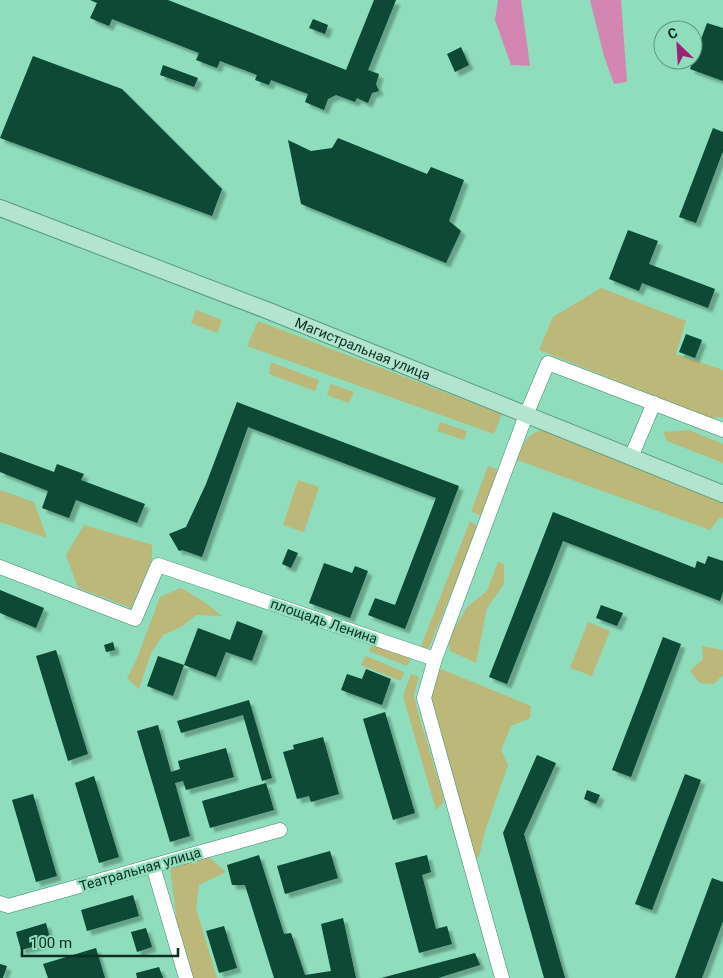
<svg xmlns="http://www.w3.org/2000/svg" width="723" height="978" font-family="Roboto,sans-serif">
<defs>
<filter id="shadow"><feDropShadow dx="4.5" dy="4.5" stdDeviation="1" flood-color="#0004"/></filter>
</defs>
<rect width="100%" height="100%" fill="#8fddbc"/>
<!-- green -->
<g fill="#bbb879">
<path d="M 601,288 L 686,321 L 676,354 L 723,370 L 723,417 L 710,418 L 539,350 L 553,317 Z"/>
<path d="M 196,310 L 222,320 L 217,333 L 191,323 Z"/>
<path d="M 258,321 L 502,414 L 494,434 L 247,346 Z"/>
<path d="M 271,362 L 319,380 L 315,391 L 269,374 Z"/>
<path d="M 331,384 L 354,392 L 349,403 L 327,395 Z"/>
<path d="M 440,422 L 467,431 L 464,440 L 437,431 Z"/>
<path d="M 541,430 L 723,499 L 723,518 L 720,517 L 710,530 L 517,460 C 523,446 525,435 541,430 Z"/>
<path d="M 689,430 L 723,444 L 723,463 L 667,441 L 663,432 Z"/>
<path d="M 488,466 L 499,470 L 482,513 L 480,515 L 471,512 Z"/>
<path d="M 298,480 L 319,487 L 304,532 L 283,525 Z"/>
<path d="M 0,490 L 34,502 L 47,538 L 0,522 Z"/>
<path d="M 470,521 L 478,527 L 429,648 L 419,651 Z"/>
<path d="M 84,525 L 152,545 L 152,560 L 131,608 L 78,588 L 66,555 Z"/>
<path d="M 498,562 L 504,564 L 504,584 L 487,608 L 476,663 L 450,651 L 448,639 L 467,607 L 487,591 Z"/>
<path d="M 181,588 L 203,601 L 222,616 L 196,615 L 183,626 L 163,635 L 151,653 L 139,689 L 127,678 L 136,661 L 160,597 Z"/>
<path d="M 588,622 L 610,631 L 592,676 L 570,668 Z"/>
<path d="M 372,644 L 411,658 L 407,666 L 369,651 Z"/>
<path d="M 702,646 L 723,650 L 723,675 L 714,684 L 700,683 L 690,671 L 703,659 Z"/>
<path d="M 366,656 L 404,672 L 401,681 L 361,665 Z"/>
<path d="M 441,669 L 531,706 L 530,718 L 511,726 L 501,750 L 508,765 L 485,831 L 479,857 L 472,858 L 428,697 L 435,673 Z"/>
<path d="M 411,674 L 419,677 L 414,694 L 417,709 L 443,795 L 443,803 L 436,810 L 403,696 Z"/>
<path d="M 209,857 L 226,872 L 199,885 L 196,908 L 217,978 L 192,978 L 177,924 L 170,868 Z"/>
</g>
<!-- water -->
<g fill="#d386b1">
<path d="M 498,0 L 521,0 L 530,66 L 511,65 L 495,20 Z"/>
<path d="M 590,0 L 621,0 L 627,82 L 614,84 L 604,56 Z"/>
</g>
<!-- building -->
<g fill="#074934" filter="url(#shadow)">
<path d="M 90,0 L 168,0 L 346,70 L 374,0 L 396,0 L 368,70 L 379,74 L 376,84 L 379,91 L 372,93 L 368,103 L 357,98 L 355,102 L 336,95 L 328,99 L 324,110 L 305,102 L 308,94 L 271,80 L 269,85 L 255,80 L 257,75 L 220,61 L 217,68 L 196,60 L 199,53 L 112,19 L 109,26 L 90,18 L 97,3 Z"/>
<path d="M 313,19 L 328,25 L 325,34 L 309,28 Z"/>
<path d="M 707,23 L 723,28 L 723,81 L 690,69 Z"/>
<path d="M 461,47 L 469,65 L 455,72 L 447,54 Z"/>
<path d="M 33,56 L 122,89 L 222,189 L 212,216 L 0,138 Z"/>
<path d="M 163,65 L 198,78 L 194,87 L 160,75 Z"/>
<path d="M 713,128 L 723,132 L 723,151 L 696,223 L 679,217 Z"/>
<path d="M 338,138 L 427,174 L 431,167 L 464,180 L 449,221 L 461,231 L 446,263 L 301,204 L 288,140 L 311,151 L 332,148 Z"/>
<path d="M 628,230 L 658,241 L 649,264 L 715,289 L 708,308 L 642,283 L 639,291 L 609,279 Z"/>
<path d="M 686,334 L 702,340 L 695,358 L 679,352 Z"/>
<path d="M 237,402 L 459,486 L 405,629 L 368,615 L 375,598 L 395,605 L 436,498 L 248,427 L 202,557 L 182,550 L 179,551 L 169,534 L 186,527 L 206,484 Z"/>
<path d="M 0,452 L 54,472 L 57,464 L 84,474 L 81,480 L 145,504 L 137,523 L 76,500 L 69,518 L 42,508 L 48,491 L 0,472 Z"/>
<path d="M 553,512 L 695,568 L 697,561 L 705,564 L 708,556 L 723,561 L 723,592 L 720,601 L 563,541 L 507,684 L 489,677 Z"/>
<path d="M 288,549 L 298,553 L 291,568 L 282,564 Z"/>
<path d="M 324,563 L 352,573 L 355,566 L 368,571 L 350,618 L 309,603 Z"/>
<path d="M 0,590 L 44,608 L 36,628 L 0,613 Z"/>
<path d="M 601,605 L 623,613 L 617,626 L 596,618 Z"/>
<path d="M 237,621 L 263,631 L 252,661 L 226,652 L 216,677 L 184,665 L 198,628 L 230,640 Z"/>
<path d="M 663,637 L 681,644 L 631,777 L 612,770 Z"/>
<path d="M 113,642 L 115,650 L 106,652 L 104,645 Z"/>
<path d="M 56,650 L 88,754 L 68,761 L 36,656 Z"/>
<path d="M 158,656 L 184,665 L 173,696 L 147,686 Z"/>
<path d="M 366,669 L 391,679 L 382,705 L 341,690 L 347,674 L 362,679 Z"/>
<path d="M 249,700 L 272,778 L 262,781 L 243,715 L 181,733 L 177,721 Z"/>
<path d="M 385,712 L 415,813 L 393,820 L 363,719 Z"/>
<path d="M 158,725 L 171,772 L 180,769 L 178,761 L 226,748 L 234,777 L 186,790 L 183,781 L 175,783 L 190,836 L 170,842 L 137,731 Z"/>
<path d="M 323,737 L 339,794 L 311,802 L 309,796 L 297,799 L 283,752 L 294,749 L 293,745 Z"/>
<path d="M 537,755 L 556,763 L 524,834 L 565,978 L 544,978 L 503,833 Z"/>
<path d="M 685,774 L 701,780 L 652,910 L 635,904 Z"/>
<path d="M 94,776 L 119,857 L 99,863 L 75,783 Z"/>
<path d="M 266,783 L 274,810 L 210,828 L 202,801 Z"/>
<path d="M 587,790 L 600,795 L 596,804 L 584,799 Z"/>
<path d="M 33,794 L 57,876 L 36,882 L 12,800 Z"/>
<path d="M 330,851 L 338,878 L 285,894 L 277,866 Z"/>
<path d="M 259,855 L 284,934 L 291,933 L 305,975 L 331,971 L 321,924 L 343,918 L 356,978 L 274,978 L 245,885 L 232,885 L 227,865 Z"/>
<path d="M 427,855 L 431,872 L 422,875 L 436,929 L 447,926 L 452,944 L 419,953 L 395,863 Z"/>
<path d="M 712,878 L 723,882 L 723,921 L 702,978 L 675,978 Z"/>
<path d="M 133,895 L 139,916 L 87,931 L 81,910 Z"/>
<path d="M 46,923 L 51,942 L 21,950 L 16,932 Z"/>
<path d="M 224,926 L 237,968 L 219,973 L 206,931 Z"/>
<path d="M 146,928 L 152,947 L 137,952 L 131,932 Z"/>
<path d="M 96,948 L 105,978 L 48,978 L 43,964 Z"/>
<path d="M 475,953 L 480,965 L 438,978 L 381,978 Z"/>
<path d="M 0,964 L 7,966 L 3,978 L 0,978 Z"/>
<path d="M 159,967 L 163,978 L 137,978 L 136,973 Z"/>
</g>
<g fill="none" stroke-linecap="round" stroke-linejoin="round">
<defs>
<g id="minor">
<path d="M 632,455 L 654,403"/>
<path d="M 0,567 L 135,619 L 158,565 L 435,659 L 526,415 L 548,363 L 723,430"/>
<path d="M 435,659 L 424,698 L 502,978"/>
<path d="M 153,866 L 186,978"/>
<path d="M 0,903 L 8,906 L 280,830"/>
</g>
<g id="major">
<path id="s1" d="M 0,208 L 269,311 L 723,494"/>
</g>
</defs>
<!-- minor casing -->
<use href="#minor" stroke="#388668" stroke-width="15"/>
<!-- major casing -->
<use href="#major" stroke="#57997e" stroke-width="18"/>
<!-- minor -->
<use href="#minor" stroke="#fff" stroke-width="14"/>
<!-- major -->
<use href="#major" stroke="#b2e4cf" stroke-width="16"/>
</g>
<g text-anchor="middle" stroke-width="5" stroke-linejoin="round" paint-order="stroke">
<!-- street labels -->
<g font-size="14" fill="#0d2e22" stroke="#8fddbc">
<text dy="5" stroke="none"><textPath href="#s1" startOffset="389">Магистральная улица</textPath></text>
<text transform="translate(324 621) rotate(19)" y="5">площадь Ленина</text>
<text transform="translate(140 869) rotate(-16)" y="5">Театральная улица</text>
</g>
</g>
<!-- north arrow -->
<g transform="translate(678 45) rotate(335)"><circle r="24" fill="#8fddbc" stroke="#5b977e"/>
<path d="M0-4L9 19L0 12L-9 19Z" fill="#9f2175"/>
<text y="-8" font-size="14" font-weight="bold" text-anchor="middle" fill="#0d2e22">С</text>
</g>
<!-- scale -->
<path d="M22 948v8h156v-8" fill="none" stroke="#0d2e22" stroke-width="2.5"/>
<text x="30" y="948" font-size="15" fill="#0d2e22" stroke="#8fddbc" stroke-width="4" paint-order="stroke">100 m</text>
</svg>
